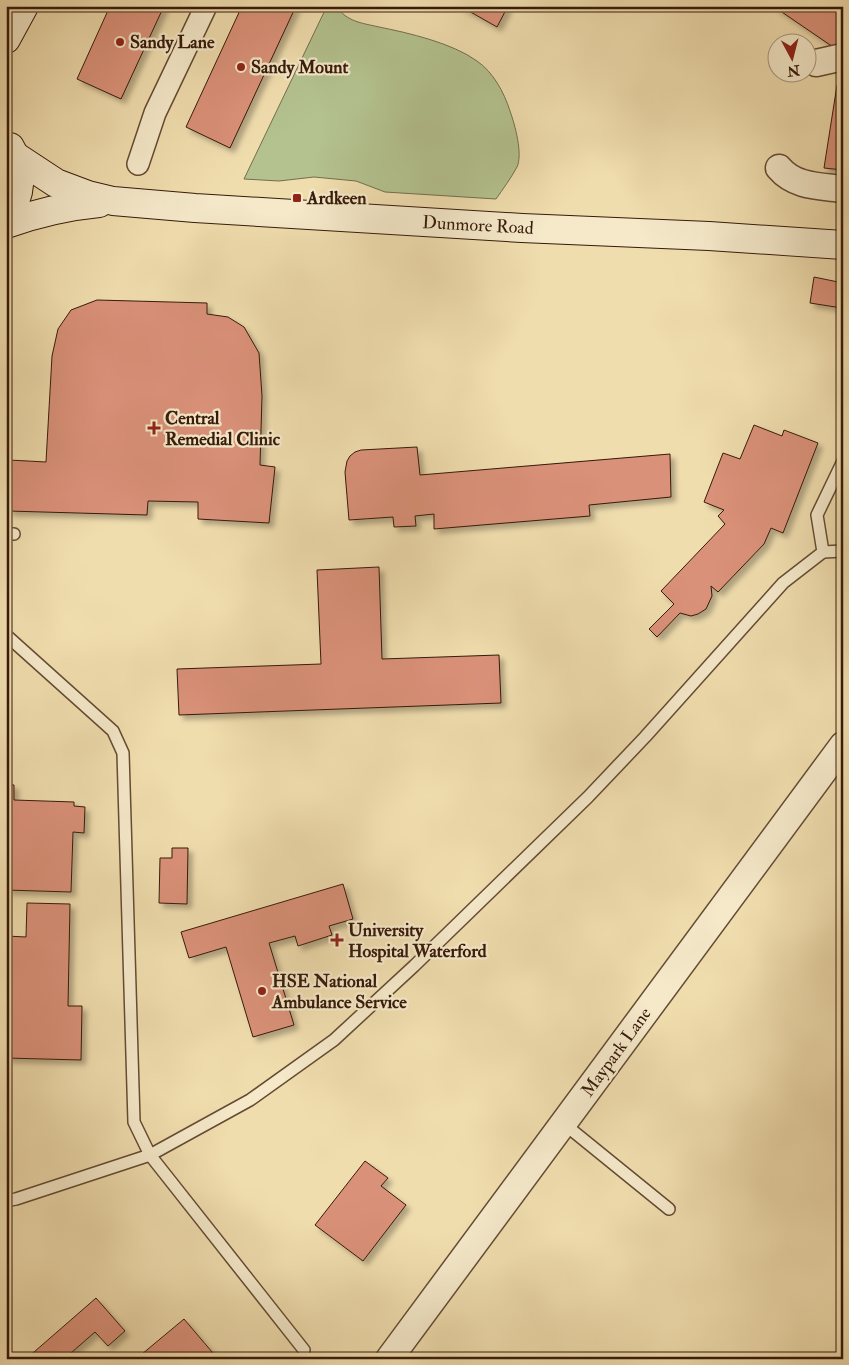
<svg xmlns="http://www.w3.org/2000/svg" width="849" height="1365" font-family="'IM FELL Double Pica',serif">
<defs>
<filter id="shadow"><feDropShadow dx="4.5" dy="4.5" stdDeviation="2.5" flood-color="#0004"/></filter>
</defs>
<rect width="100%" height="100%" fill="#f0ddae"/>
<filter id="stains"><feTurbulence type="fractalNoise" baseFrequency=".004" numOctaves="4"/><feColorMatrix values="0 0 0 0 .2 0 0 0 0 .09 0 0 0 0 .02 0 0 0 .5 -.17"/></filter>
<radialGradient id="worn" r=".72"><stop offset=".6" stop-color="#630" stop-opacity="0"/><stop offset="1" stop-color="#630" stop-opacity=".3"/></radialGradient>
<!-- green -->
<path fill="#b3c28f" stroke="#746e4c" d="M 327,6 L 336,6 C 347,22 362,23 379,27 C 409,33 452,43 477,61 C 493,72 504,92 510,111 C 515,125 523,154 517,167 C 511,178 503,189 496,199 L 385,192 L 356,181 L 314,177 L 279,181 L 244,179 Z"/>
<!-- building -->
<g fill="#da9179" stroke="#361a0a" filter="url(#shadow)">
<path d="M 110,6 L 164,6 L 121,99 L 77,79 Z"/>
<path d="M 242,6 L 296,6 L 230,148 L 186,127 Z"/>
<path d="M 460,6 L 508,6 L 497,27 Z"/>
<path d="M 773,6 L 843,6 L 843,38 L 836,49 Z"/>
<path d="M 837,85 L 843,86 L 843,170 L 824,168 Z"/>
<path d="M 814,277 L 843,283 L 843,332 L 839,331 L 842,308 L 810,303 Z"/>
<path d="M 97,300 L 207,303 L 207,314 L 228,317 L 244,327 L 259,353 L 262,396 L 260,465 L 275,467 L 269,523 L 198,519 L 198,502 L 148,501 L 147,515 L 8,511 L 9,460 L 46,462 L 52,356 L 58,329 L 71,310 Z"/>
<path d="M 754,425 L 782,436 L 784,430 L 818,443 L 783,533 L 771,528 L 764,544 L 718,592 L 711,586 L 712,596 L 706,609 L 698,614 L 691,616 L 680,613 L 657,637 L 649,629 L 674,604 L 661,591 L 725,524 L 718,516 L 724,510 L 704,502 L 723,453 L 740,459 Z"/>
<path d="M 417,447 L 420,475 L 670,454 L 671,497 L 589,505 L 590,516 L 434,529 L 434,514 L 415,516 L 416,526 L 394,527 L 393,517 L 349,520 L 345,472 L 347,461 L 350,456 L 355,452 L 361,450 Z"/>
<path d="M 379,567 L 382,659 L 499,655 L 501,703 L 179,715 L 177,669 L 321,664 L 317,570 Z"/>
<path d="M 6,784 L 14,785 L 14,800 L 74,802 L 74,806 L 85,807 L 84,833 L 73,832 L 71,892 L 6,890 Z"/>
<path d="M 172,848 L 188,848 L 187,904 L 159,903 L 160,858 L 172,858 Z"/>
<path d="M 343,884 L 353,919 L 329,926 L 332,935 L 298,946 L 295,936 L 269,943 L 294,1025 L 253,1037 L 226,947 L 189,958 L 181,932 Z"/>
<path d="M 27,903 L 70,904 L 68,1006 L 82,1006 L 81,1060 L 6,1058 L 6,936 L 26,937 Z"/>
<path d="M 365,1161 L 388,1178 L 381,1186 L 406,1205 L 363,1261 L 315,1225 Z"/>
<path d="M 96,1298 L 125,1331 L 108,1346 L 95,1332 L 64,1359 L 26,1359 Z"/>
<path d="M 184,1319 L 218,1359 L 136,1359 Z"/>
</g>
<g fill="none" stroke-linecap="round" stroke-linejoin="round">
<defs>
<g id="service">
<path d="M 6,534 L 14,534"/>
<path d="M 823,552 L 843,551"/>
<path d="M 6,635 L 113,731 L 123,753 L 134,1122 L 150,1155 L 304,1350"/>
<path d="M 563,1123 L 669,1209"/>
<path d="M 6,1201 L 16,1199 L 150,1155 L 250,1100 L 334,1040 L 414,966 L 588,797 L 645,737 L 783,583 L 823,552 L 817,515 L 843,461"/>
</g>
<path id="minor" d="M 138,164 L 155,113 L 206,6"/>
<g id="tertiary">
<path d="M 816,63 L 843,57"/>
<path d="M 779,168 C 795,187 820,186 843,189"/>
<path d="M 389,1359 L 843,745"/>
</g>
<g id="secondary">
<path d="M 6,39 L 24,6"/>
<path d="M 15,156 L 56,183 L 88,195 L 113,201 L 195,208 L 522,228 L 709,236 L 843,245"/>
<path d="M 6,217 C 22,196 24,170 10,147"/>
<path d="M 6,224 C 37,213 67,206 99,203"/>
</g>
</defs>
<!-- service casing -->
<use href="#service" stroke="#644b33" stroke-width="14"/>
<!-- minor casing -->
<use href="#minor" stroke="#644b33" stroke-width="24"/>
<!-- tertiary casing -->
<use href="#tertiary" stroke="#644b33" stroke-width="29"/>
<!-- secondary casing -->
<use href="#secondary" stroke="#361a0a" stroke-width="30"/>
<!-- service -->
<use href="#service" stroke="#f5e9ca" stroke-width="11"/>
<!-- minor -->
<use href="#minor" stroke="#f5e9ca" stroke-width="21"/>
<!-- tertiary -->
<use href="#tertiary" stroke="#f5e9ca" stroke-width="26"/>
<!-- secondary -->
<use href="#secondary" stroke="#f5e9ca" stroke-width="28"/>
</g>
<!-- markers -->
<g fill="#8f2418" stroke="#f5e9ca" stroke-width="2">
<circle cx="120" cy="42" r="5"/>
<circle cx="241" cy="67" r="5"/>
<rect x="292" y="193" width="10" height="10" rx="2.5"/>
<path d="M151.5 420.5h5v5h5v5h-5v5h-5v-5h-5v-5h5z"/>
<path d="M334.5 932.5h5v5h5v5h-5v5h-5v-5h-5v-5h5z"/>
<circle cx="262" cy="991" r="5"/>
</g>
<g text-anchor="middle" stroke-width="4.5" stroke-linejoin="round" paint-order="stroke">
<!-- poi labels -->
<g font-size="18" font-weight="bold" fill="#361a0a" stroke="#f5e9ca" text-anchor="start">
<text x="130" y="48">Sandy Lane</text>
<text x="251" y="73">Sandy Mount</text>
<text x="307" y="204">Ardkeen</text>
<text x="165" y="424">Central<tspan x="165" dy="21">Remedial Clinic</tspan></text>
<text x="348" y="936">University<tspan x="348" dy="21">Hospital Waterford</tspan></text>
<text x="272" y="987">HSE National<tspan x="272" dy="21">Ambulance Service</tspan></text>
</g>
<!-- street labels -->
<g font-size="18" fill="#361a0a" stroke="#f5e9ca">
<text transform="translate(478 225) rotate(3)" y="6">Dunmore Road</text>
<text transform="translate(616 1052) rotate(-54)" y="6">Maypark Lane</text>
</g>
</g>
<!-- margin -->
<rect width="849" height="1365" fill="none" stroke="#f0ddae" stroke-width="25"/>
<rect x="8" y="8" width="834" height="1350" fill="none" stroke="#361a0a" stroke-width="2.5"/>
<rect x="12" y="12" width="824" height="1340" fill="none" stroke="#361a0a"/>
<!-- north arrow -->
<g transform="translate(792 58) rotate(173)"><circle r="24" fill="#f5e9ca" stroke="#a9967d"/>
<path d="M0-4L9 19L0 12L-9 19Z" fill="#8f2418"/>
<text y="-8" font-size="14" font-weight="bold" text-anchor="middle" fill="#361a0a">N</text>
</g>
<rect width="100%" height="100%" filter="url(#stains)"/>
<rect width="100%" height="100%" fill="url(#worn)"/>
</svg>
